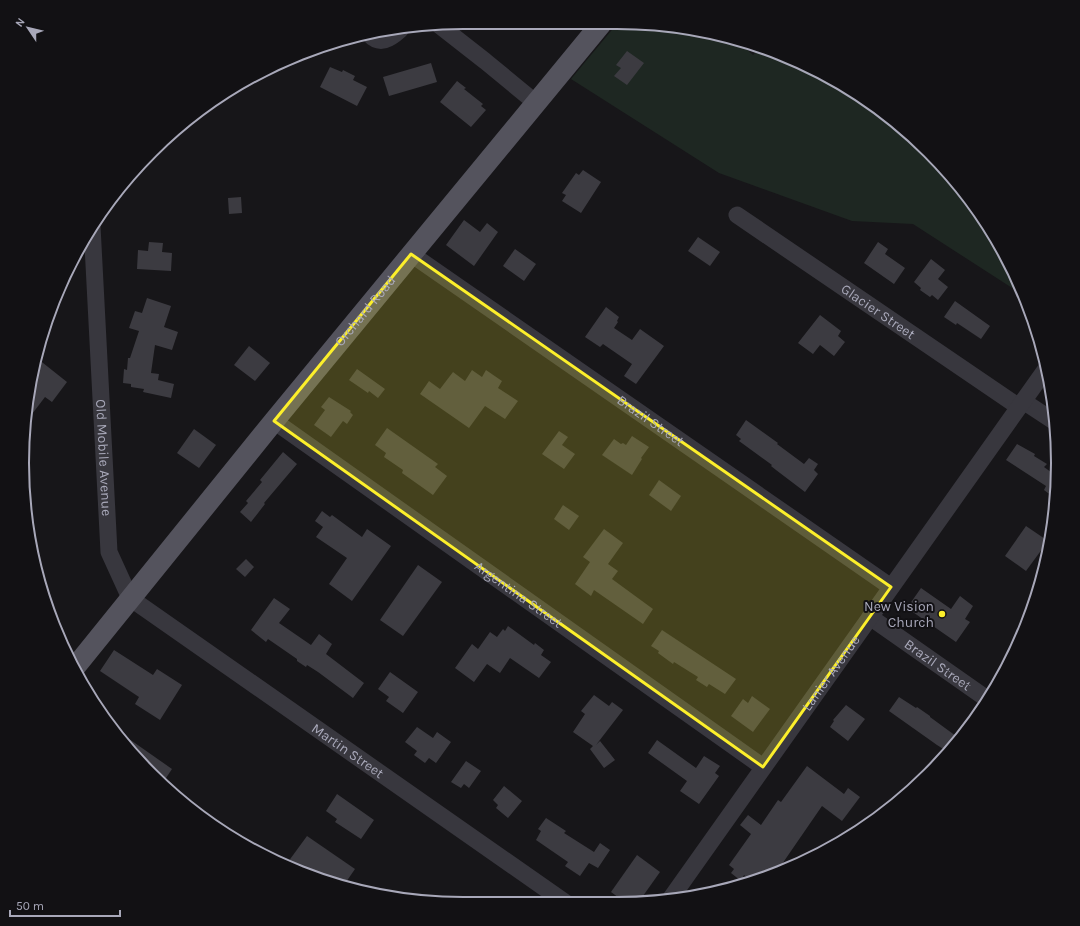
<svg xmlns="http://www.w3.org/2000/svg" width="1080" height="926" font-family="Karla,sans-serif">
<rect width="100%" height="100%" fill="#171619"/>
<!-- green -->
<path fill="#1e2722" d="M 616,25 L 674,26 L 731,37 L 735,39 L 753,55 L 760,48 L 812,68 L 886,113 L 949,172 L 999,243 L 1023,295 L 913,224 L 852,221 L 719,173 L 571,79 Z"/>
<!-- building -->
<g fill="#3c3b41">
<path d="M 627,51 L 644,63 L 627,85 L 614,76 L 621,68 L 616,65 Z"/>
<path d="M 431,63 L 437,82 L 389,96 L 383,77 Z"/>
<path d="M 330,67 L 342,72 L 343,70 L 355,76 L 353,80 L 367,87 L 357,106 L 320,87 Z"/>
<path d="M 457,81 L 466,88 L 464,89 L 483,104 L 481,106 L 486,110 L 471,127 L 440,102 Z"/>
<path d="M 583,170 L 601,182 L 581,213 L 562,201 L 566,195 L 562,193 L 576,173 L 579,175 Z"/>
<path d="M 241,197 L 242,213 L 229,214 L 228,198 Z"/>
<path d="M 464,220 L 480,232 L 487,223 L 498,232 L 474,266 L 446,245 Z"/>
<path d="M 698,237 L 720,252 L 710,266 L 688,251 Z"/>
<path d="M 149,242 L 163,243 L 162,252 L 172,253 L 171,271 L 137,269 L 138,250 L 148,251 Z"/>
<path d="M 878,242 L 888,249 L 885,254 L 905,268 L 894,284 L 864,263 Z"/>
<path d="M 515,249 L 536,264 L 524,281 L 503,266 Z"/>
<path d="M 931,259 L 945,270 L 938,279 L 948,287 L 938,300 L 932,295 L 930,297 L 920,290 L 921,288 L 914,282 Z"/>
<path d="M 147,298 L 171,306 L 164,327 L 178,332 L 172,350 L 155,345 L 151,373 L 159,374 L 158,380 L 174,384 L 171,398 L 143,392 L 144,389 L 131,387 L 131,384 L 123,383 L 124,369 L 127,370 L 128,358 L 130,358 L 139,331 L 129,328 L 135,311 L 142,313 Z"/>
<path d="M 955,301 L 990,326 L 981,339 L 957,323 L 956,325 L 944,317 Z"/>
<path d="M 606,307 L 619,317 L 617,321 L 618,322 L 614,328 L 632,340 L 640,329 L 664,346 L 636,384 L 624,376 L 632,364 L 603,344 L 600,347 L 585,337 Z"/>
<path d="M 820,315 L 841,331 L 838,336 L 845,342 L 834,356 L 820,345 L 813,354 L 798,343 Z"/>
<path d="M 249,346 L 270,363 L 255,381 L 234,365 Z"/>
<path d="M 38,359 L 67,382 L 52,402 L 45,397 L 26,422 L 26,406 Z"/>
<path d="M 357,369 L 385,389 L 378,398 L 369,391 L 368,393 L 349,380 Z"/>
<path d="M 472,370 L 482,377 L 486,370 L 502,381 L 498,388 L 518,401 L 505,419 L 485,406 L 469,428 L 420,394 L 429,381 L 440,389 L 453,372 L 465,381 Z"/>
<path d="M 329,397 L 351,411 L 350,412 L 353,415 L 347,424 L 343,421 L 331,437 L 314,425 L 325,410 L 321,407 Z"/>
<path d="M 746,420 L 778,443 L 777,444 L 804,464 L 809,458 L 818,464 L 814,470 L 818,474 L 805,492 L 776,470 L 771,466 L 772,465 L 739,441 L 741,439 L 736,435 Z"/>
<path d="M 387,428 L 438,464 L 435,467 L 447,476 L 433,495 L 402,473 L 403,470 L 384,457 L 386,453 L 375,445 Z"/>
<path d="M 194,429 L 216,445 L 199,468 L 177,453 Z"/>
<path d="M 559,431 L 568,437 L 562,445 L 575,454 L 564,469 L 542,454 Z"/>
<path d="M 632,436 L 649,447 L 641,458 L 642,459 L 632,475 L 602,455 L 614,439 L 621,444 L 623,443 L 626,445 Z"/>
<path d="M 1017,444 L 1035,454 L 1034,456 L 1047,464 L 1044,467 L 1055,475 L 1056,472 L 1057,492 L 1056,499 L 1044,490 L 1046,486 L 1006,460 Z"/>
<path d="M 283,452 L 297,464 L 264,503 L 265,504 L 251,522 L 240,512 L 248,503 L 246,501 L 262,482 L 260,480 Z"/>
<path d="M 659,480 L 681,496 L 671,511 L 649,495 Z"/>
<path d="M 563,505 L 579,516 L 569,530 L 554,519 Z"/>
<path d="M 322,511 L 330,517 L 332,515 L 362,537 L 367,529 L 391,546 L 352,601 L 329,584 L 347,558 L 316,537 L 323,527 L 315,521 Z"/>
<path d="M 1026,526 L 1048,541 L 1026,571 L 1005,556 Z"/>
<path d="M 604,529 L 623,543 L 608,564 L 618,571 L 612,579 L 653,609 L 643,624 L 594,590 L 591,596 L 575,584 L 590,562 L 583,557 Z"/>
<path d="M 246,559 L 254,567 L 245,577 L 236,569 Z"/>
<path d="M 418,565 L 442,582 L 403,636 L 380,620 Z"/>
<path d="M 921,588 L 951,609 L 960,596 L 973,606 L 965,619 L 970,622 L 956,642 L 907,608 Z"/>
<path d="M 274,598 L 290,609 L 279,623 L 311,645 L 319,634 L 332,644 L 326,654 L 364,683 L 353,698 L 318,672 L 307,665 L 306,667 L 297,661 L 297,659 L 268,639 L 266,642 L 251,630 Z"/>
<path d="M 508,626 L 534,645 L 535,643 L 544,650 L 541,655 L 551,662 L 539,678 L 510,658 L 500,673 L 487,664 L 474,682 L 455,668 L 472,644 L 478,649 L 490,632 L 497,637 L 503,629 L 505,631 Z"/>
<path d="M 662,630 L 736,679 L 725,694 L 709,684 L 707,687 L 696,680 L 698,677 L 674,662 L 673,664 L 658,653 L 659,651 L 651,646 Z"/>
<path d="M 114,650 L 153,675 L 157,669 L 182,685 L 160,720 L 135,704 L 139,697 L 100,671 Z"/>
<path d="M 390,672 L 418,692 L 403,713 L 386,701 L 389,697 L 378,689 Z"/>
<path d="M 594,695 L 609,706 L 612,702 L 623,710 L 596,745 L 600,741 L 615,760 L 604,768 L 590,749 L 593,746 L 573,732 L 585,714 L 581,711 Z"/>
<path d="M 752,696 L 770,709 L 753,732 L 731,716 L 743,699 L 748,703 Z"/>
<path d="M 899,697 L 916,708 L 917,707 L 930,716 L 930,717 L 960,739 L 948,752 L 937,745 L 889,711 Z"/>
<path d="M 846,705 L 865,719 L 848,741 L 830,727 L 834,721 L 833,720 Z"/>
<path d="M 417,727 L 433,738 L 437,732 L 451,742 L 436,763 L 429,758 L 425,763 L 414,755 L 417,751 L 405,742 Z"/>
<path d="M 122,734 L 172,769 L 164,781 L 146,768 L 120,737 Z"/>
<path d="M 657,740 L 696,768 L 704,756 L 720,766 L 715,773 L 719,776 L 699,804 L 680,791 L 687,781 L 648,753 Z"/>
<path d="M 466,761 L 481,771 L 469,788 L 464,784 L 461,788 L 451,782 Z"/>
<path d="M 807,766 L 844,794 L 848,788 L 860,797 L 842,821 L 822,806 L 780,867 L 784,869 L 764,878 L 758,874 L 753,882 L 744,875 L 741,881 L 731,873 L 734,869 L 729,865 L 751,834 L 740,825 L 748,815 L 761,825 L 778,800 L 781,802 Z"/>
<path d="M 504,786 L 522,801 L 508,818 L 496,808 L 498,805 L 493,800 Z"/>
<path d="M 337,794 L 374,820 L 361,839 L 335,822 L 337,819 L 326,811 Z"/>
<path d="M 546,818 L 566,831 L 564,833 L 594,852 L 600,843 L 610,850 L 598,868 L 589,863 L 580,876 L 565,866 L 568,862 L 536,840 L 541,831 L 538,829 Z"/>
<path d="M 307,836 L 355,869 L 344,885 L 305,874 L 288,862 Z"/>
<path d="M 637,855 L 660,872 L 638,903 L 626,903 L 611,892 Z"/>
</g>
<g fill="none" stroke-linecap="round" stroke-linejoin="round">
<!-- minor -->
<g stroke="#38373e" stroke-width="17">
<path d="M 439,25 L 485,61 L 536,103"/>
<path d="M 369,34 C 380,46 390,39 400,30"/>
<path id="s1" d="M 737,215 L 1019,407"/>
<path id="s2" d="M 92,226 L 109,552 L 130,598 L 566,903"/>
<path id="s3" d="M 411,254 L 891,587"/>
<path d="M 1023,401 L 1055,422"/>
<path id="s4" d="M 274,421 L 763,767"/>
<path id="s5" d="M 870,617 L 987,699"/>
<path id="s6" d="M 671,898 L 1046,369"/>
</g>
<!-- major -->
<path stroke="#54535d" stroke-width="21" id="s7" d="M 76,666 L 274,421 L 601,24"/>
</g>
<!-- marked area -->
<path fill="#fcef2b" fill-opacity="0.2" stroke="#fcef2b" stroke-width="3" stroke-linejoin="round" d="M 411,254 L 891,587 L 763,767 L 274,421 Z"/>
<!-- markers -->
<circle fill="#fcef2b" stroke="#121114" stroke-width="1.5" cx="942" cy="614" r="4"/>
<g text-anchor="middle" stroke-width="4" stroke-linejoin="round" paint-order="stroke">
<!-- street labels -->
<g font-size="14" fill="#a8a8b9" stroke="#121114">
<text dy="5" stroke="none"><textPath href="#s7" startOffset="458">Orchard Road</textPath></text>
<text dy="5" stroke="none"><textPath href="#s1" startOffset="171">Glacier Street</textPath></text>
<text dy="5" stroke="none"><textPath href="#s3" startOffset="292">Brazil Street</textPath></text>
<text dy="5" stroke="none"><textPath href="#s2" startOffset="232">Old Mobile Avenue</textPath></text>
<text dy="5" stroke="none"><textPath href="#s4" startOffset="300">Argentina Street</textPath></text>
<text dy="5" stroke="none"><textPath href="#s5" startOffset="83">Brazil Street</textPath></text>
<text dy="5" stroke="none"><textPath href="#s6" startOffset="276">Lanier Avenue</textPath></text>
<text dy="5" stroke="none"><textPath href="#s2" startOffset="643">Martin Street</textPath></text>
</g>
<!-- poi labels -->
<g font-size="14" fill="#a8a8b9" stroke="#121114" text-anchor="end">
<text x="934" y="611">New Vision<tspan x="934" dy="16">Church</tspan></text>
</g>
</g>
<!-- crop -->
<path d="M0 0H1080V926H0ZM463 29H617A434 434 0 0 1 1051 463V463A434 434 0 0 1 617 897H463A434 434 0 0 1 29 463V463A434 434 0 0 1 463 29Z" fill="#121114" fill-rule="evenodd"/>
<path fill="none" stroke="#a8a8b9" stroke-width="2" d="M463 29H617A434 434 0 0 1 1051 463V463A434 434 0 0 1 617 897H463A434 434 0 0 1 29 463V463A434 434 0 0 1 463 29Z"/>
<!-- north arrow -->
<g transform="translate(28 28) rotate(305)" stroke="#121114" stroke-width="3" paint-order="stroke">
<path d="M0-3L7 15L0 10L-7 15Z" fill="#a8a8b9"/>
<text y="-6" font-size="11" font-weight="bold" text-anchor="middle" fill="#a8a8b9">N</text>
</g>
<!-- scale -->
<path d="M10 910v6h110v-6" fill="none" stroke="#a8a8b9" stroke-width="2"/>
<text x="16" y="910" font-size="12" fill="#a8a8b9" stroke="#121114" stroke-width="3" paint-order="stroke">50 m</text>
</svg>
